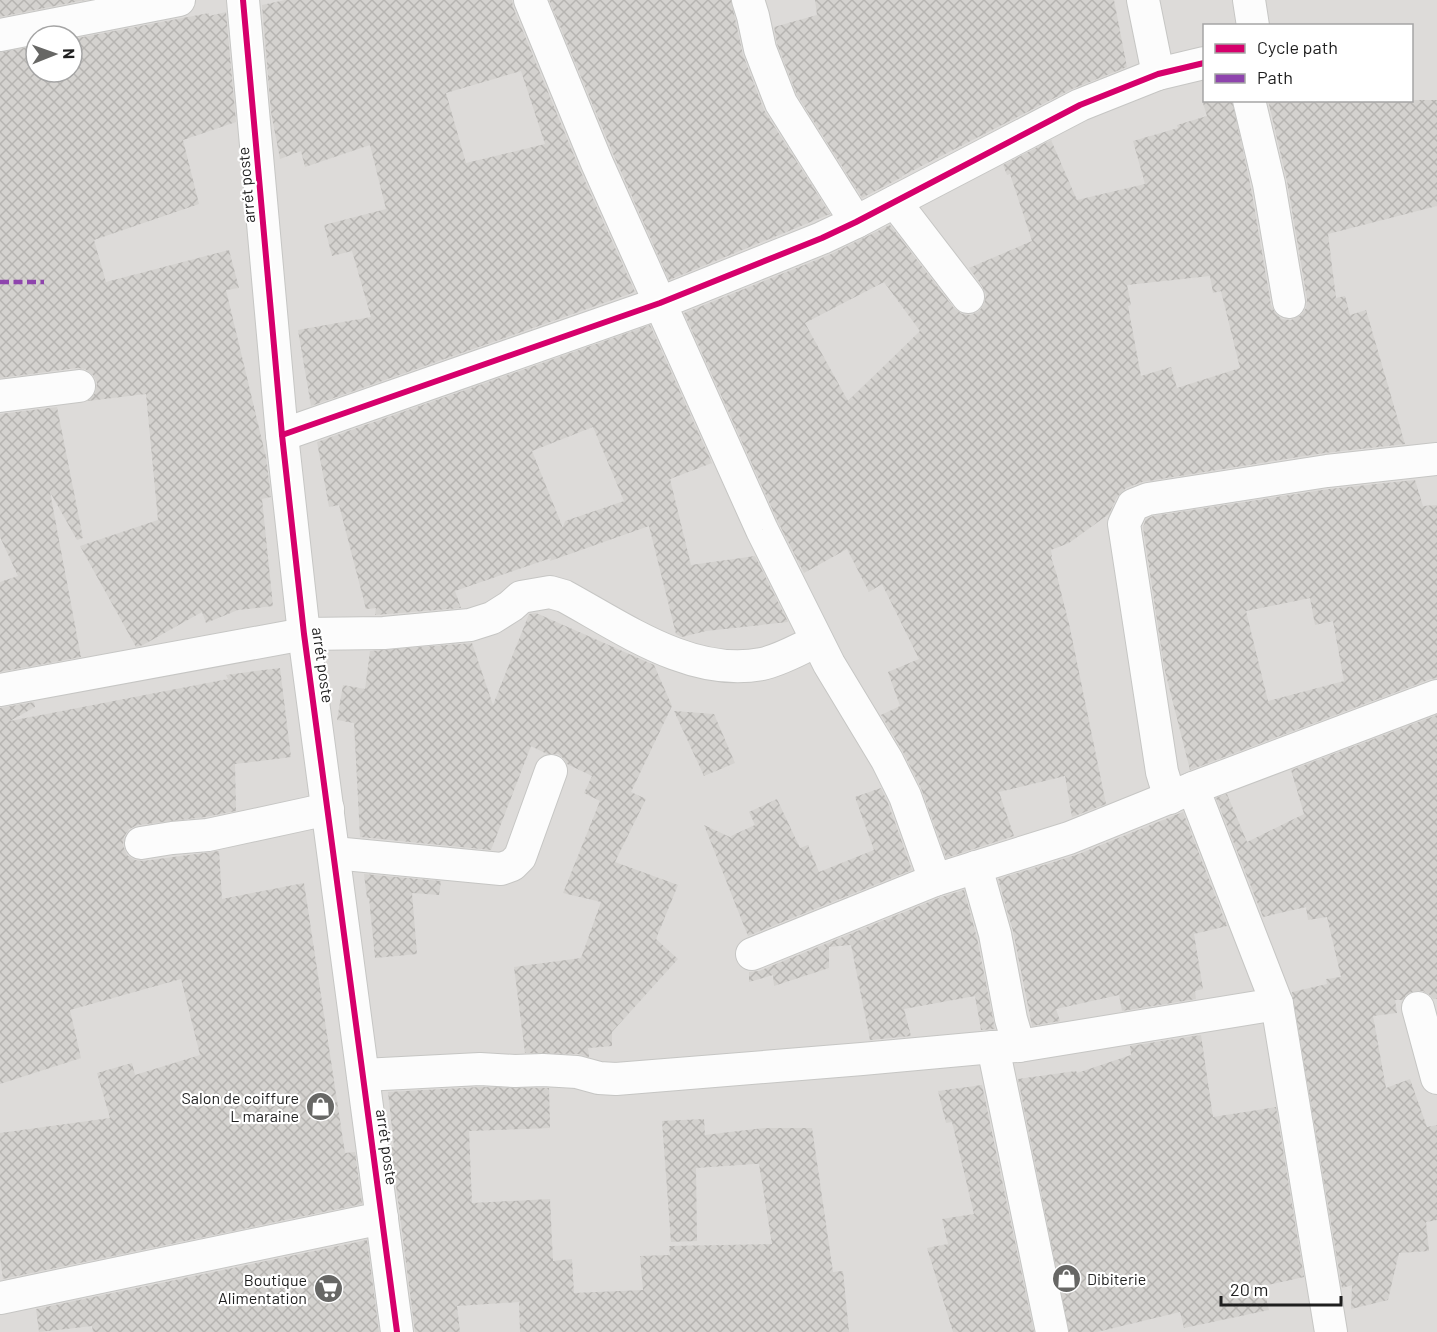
<svg xmlns="http://www.w3.org/2000/svg" width="1437" height="1332" font-family="Barlow,sans-serif">
<defs>
<pattern id="building-cross-hatch" width="8" height="8" patternUnits="userSpaceOnUse" patternTransform="scale(1.5)"><rect width="8" height="8" fill="#d4d2cf"/><path d="M0 0l8 8M0 8l8-8" fill="none" stroke="#b6b4b1"/></pattern>
</defs>
<rect width="100%" height="100%" fill="#eeece8"/>
<!-- residential -->
<path fill="#dddbd9" fill-rule="evenodd" d="M 0,0 L 1437,0 L 1437,1332 L 0,1332 ZM 1204,26 L 1412,26 L 1412,100 L 1204,100 ZM 36,36 L 72,36 L 72,72 L 36,72 Z"/>
<!-- building -->
<g fill="url(#building-cross-hatch)" fill-rule="evenodd">
<path d="M 0,0 L 85,0 L 0,17 Z"/>
<path d="M 285,0 L 512,0 L 513,7 L 580,170 L 635,292 L 311,406 L 298,330 L 371,317 L 352,251 L 332,256 L 324,225 L 386,209 L 370,145 L 305,167 L 301,151 L 280,159 L 271,112 L 262,5 ZM 521,71 L 545,144 L 466,163 L 446,93 Z"/>
<path d="M 549,0 L 731,0 L 743,55 L 764,110 L 830,214 L 669,280 L 614,156 Z"/>
<path d="M 815,0 L 1114,0 L 1127,67 L 1072,89 L 902,176 L 902,177 L 862,198 L 797,95 L 777,44 L 774,27 L 817,15 Z"/>
<path d="M 226,12 L 236,122 L 183,140 L 199,204 L 94,240 L 106,282 L 229,250 L 239,288 L 226,290 L 266,457 L 271,497 L 262,499 L 273,606 L 238,610 L 206,623 L 202,612 L 143,645 L 136,647 L 80,546 L 158,520 L 146,394 L 88,401 L 95,393 L 97,383 L 93,375 L 85,369 L 77,368 L 0,378 L 0,52 L 36,46 L 36,72 L 72,72 L 72,39 L 209,13 L 209,16 Z"/>
<path d="M 1202,100 L 1232,100 L 1251,188 L 1271,305 L 1276,314 L 1282,319 L 1291,320 L 1301,315 L 1306,308 L 1307,299 L 1287,181 L 1268,100 L 1437,100 L 1437,206 L 1328,234 L 1336,298 L 1345,296 L 1350,315 L 1366,310 L 1405,444 L 1324,453 L 1142,482 L 1126,488 L 1117,497 L 1109,514 L 1069,543 L 1051,550 L 1052,556 L 1051,557 L 1056,572 L 1070,628 L 1106,804 L 1072,817 L 1065,776 L 999,792 L 1014,836 L 946,858 L 921,788 L 903,752 L 881,715 L 900,706 L 888,672 L 919,659 L 882,584 L 869,592 L 847,549 L 804,573 L 778,522 L 684,313 L 829,255 L 890,225 L 954,308 L 962,314 L 971,315 L 979,311 L 984,304 L 986,295 L 982,286 L 969,268 L 1032,241 L 1010,174 L 1007,175 L 1003,165 L 1051,140 L 1077,200 L 1145,184 L 1133,141 L 1178,128 L 1177,125 L 1207,116 ZM 1210,276 L 1213,293 L 1221,291 L 1240,368 L 1177,388 L 1171,367 L 1141,376 L 1128,306 L 1131,305 L 1127,285 ZM 884,282 L 920,331 L 848,401 L 805,323 Z"/>
<path d="M 650,325 L 712,463 L 670,479 L 691,565 L 755,556 L 788,622 L 706,631 L 682,637 L 676,634 L 649,526 L 550,561 L 551,558 L 455,591 L 461,608 L 375,615 L 376,608 L 366,609 L 339,505 L 329,507 L 317,442 ZM 593,427 L 624,501 L 565,521 L 563,528 L 532,451 Z"/>
<path d="M 57,407 L 83,538 L 77,540 L 50,492 L 81,657 L 0,672 L 0,582 L 18,576 L 0,537 L 0,414 Z"/>
<path d="M 1415,480 L 1423,506 L 1437,505 L 1437,678 L 1431,679 L 1190,770 L 1164,667 L 1143,527 L 1146,519 L 1153,516 L 1329,489 ZM 1310,598 L 1315,625 L 1333,621 L 1344,681 L 1268,701 L 1246,611 Z"/>
<path d="M 536,613 L 654,665 L 672,706 L 631,792 L 646,799 L 615,862 L 678,885 L 656,939 L 678,959 L 612,1032 L 612,1046 L 588,1048 L 589,1057 L 578,1054 L 525,1053 L 514,967 L 581,958 L 601,902 L 563,893 L 600,801 L 584,793 L 592,776 L 567,764 L 564,759 L 558,754 L 547,754 L 531,746 L 491,850 L 360,837 L 354,723 L 337,720 L 343,685 L 365,689 L 370,651 L 472,643 L 493,705 L 529,614 Z"/>
<path d="M 280,668 L 291,757 L 235,764 L 236,811 L 205,817 L 138,825 L 129,829 L 124,837 L 123,845 L 127,855 L 135,860 L 143,861 L 219,851 L 222,899 L 304,883 L 345,1153 L 355,1152 L 362,1204 L 3,1279 L 0,1257 L 0,1133 L 110,1118 L 97,1073 L 132,1063 L 135,1075 L 200,1055 L 181,979 L 70,1010 L 81,1058 L 0,1084 L 0,708 L 34,702 L 35,707 L 10,721 L 228,679 L 226,675 Z"/>
<path d="M 674,711 L 714,714 L 735,763 L 704,776 Z"/>
<path d="M 1437,715 L 1437,999 L 1433,999 L 1430,995 L 1423,991 L 1414,991 L 1406,995 L 1403,1000 L 1395,1000 L 1397,1013 L 1373,1016 L 1386,1088 L 1410,1079 L 1427,1127 L 1437,1125 L 1437,1220 L 1426,1222 L 1429,1251 L 1399,1253 L 1388,1300 L 1351,1309 L 1352,1285 L 1342,1288 L 1341,1283 L 1292,992 L 1327,984 L 1326,979 L 1341,977 L 1327,917 L 1308,920 L 1306,907 L 1263,917 L 1216,798 L 1227,794 L 1247,842 L 1304,814 L 1291,770 Z"/>
<path d="M 881,788 L 888,803 L 912,870 L 748,936 L 704,825 L 732,838 L 731,836 L 755,825 L 749,812 L 777,799 L 800,848 L 808,845 L 819,872 L 874,850 L 855,797 Z"/>
<path d="M 1183,812 L 1227,926 L 1194,934 L 1203,989 L 1195,991 L 1196,999 L 1122,1011 L 1119,995 L 1056,1009 L 1060,1021 L 1032,1026 L 1013,931 L 998,879 L 1076,855 Z"/>
<path d="M 364,874 L 441,881 L 439,895 L 412,893 L 417,954 L 375,958 L 369,898 L 367,898 Z"/>
<path d="M 964,890 L 977,938 L 995,1029 L 981,1030 L 975,996 L 904,1009 L 911,1036 L 870,1040 L 851,945 L 829,947 L 829,968 L 774,986 L 773,975 L 749,982 L 749,972 L 759,971 L 941,897 Z"/>
<path d="M 1201,1035 L 1213,1117 L 1276,1107 L 1304,1277 L 1263,1286 L 1269,1310 L 1184,1328 L 1180,1312 L 1097,1332 L 1069,1332 L 1018,1079 L 1076,1071 L 1077,1073 L 1131,1055 L 1130,1046 Z"/>
<path d="M 982,1085 L 1034,1332 L 953,1332 L 927,1248 L 948,1244 L 942,1219 L 974,1214 L 952,1122 L 946,1123 L 938,1091 Z"/>
<path d="M 480,1087 L 549,1088 L 550,1128 L 469,1131 L 472,1203 L 550,1199 L 553,1261 L 572,1259 L 574,1293 L 643,1290 L 640,1256 L 670,1255 L 669,1246 L 772,1244 L 759,1164 L 754,1164 L 696,1168 L 697,1241 L 671,1242 L 662,1121 L 704,1119 L 705,1135 L 765,1128 L 812,1128 L 833,1272 L 843,1271 L 849,1332 L 520,1332 L 519,1302 L 457,1306 L 460,1332 L 415,1332 L 391,1147 L 394,1147 L 388,1092 Z"/>
<path d="M 367,1240 L 379,1332 L 93,1332 L 92,1326 L 39,1332 L 36,1309 Z"/>
</g>
<g fill="none" stroke-linecap="round" stroke-linejoin="round">
<defs>
<g id="minor">
<path d="M 243,0 L 282,435 L 304,634 L 397,1332"/>
<path d="M 530,0 L 597,163 L 762,530 L 829,664 L 887,760 L 905,796 L 935,880"/>
<path d="M 748,0 L 753,16 L 760,49 L 781,103 L 856,222"/>
<path d="M 1143,0 L 1158,74"/>
<path d="M 1249,0 L 1253,26"/>
<path d="M 0,35 L 179,0"/>
<path d="M 1249,100 L 1269,184 L 1289,302"/>
<path d="M 895,202 L 968,297"/>
<path d="M 0,396 L 79,386"/>
<path d="M 282,435 L 660,303 L 822,238 L 856,222 L 1080,105 L 1158,74 L 1204,63"/>
<path d="M 0,690 L 304,634 L 384,633 L 470,625 L 492,618 L 511,606 L 521,597 L 550,592 L 564,596 C 623,628 692,678 762,664 C 781,660 799,649 817,641"/>
<path d="M 1193,788 L 1277,1004 L 1331,1332"/>
<path d="M 1170,798 L 1162,772 L 1124,524 L 1133,505 L 1148,499 L 1327,471 L 1437,459"/>
<path d="M 141,843 L 172,838 L 208,835 L 328,809"/>
<path d="M 334,853 L 501,869 L 512,865 L 520,857 L 551,771"/>
<path d="M 976,867 L 995,934 L 1011,1019 L 1019,1046"/>
<path d="M 752,954 L 935,880 L 1069,838 L 1193,788 L 1437,696"/>
<path d="M 1418,1008 L 1437,1078"/>
<path d="M 993,1047 L 1052,1332"/>
<path d="M 363,1075 L 480,1069 L 515,1071 L 543,1070 L 577,1072 L 599,1078 L 616,1079 L 862,1059 L 993,1047 L 1019,1046 L 1277,1004"/>
<path d="M 0,1298 L 382,1218"/>
</g>
</defs>
<!-- minor casing -->
<use href="#minor" stroke="#c6c6c4" stroke-width="34"/>
<!-- minor -->
<use href="#minor" stroke="#fcfcfc" stroke-width="32"/>
<!-- quiet -->
<path stroke="#8e44ad" stroke-width="4.5" stroke-dasharray="9 4.5" stroke-linecap="butt" d="M 0,282 L 44,282"/>
<defs>
<g id="cycleway">
<path d="M 243,0 L 282,435 L 304,634 L 397,1332"/>
<path d="M 282,435 L 660,303 L 822,238 L 856,222 L 1080,105 L 1158,74 L 1204,63"/>
</g>
</defs>
<!-- cycleway casing -->
<use href="#cycleway" stroke="#fff" stroke-width="10"/>
<!-- cycleway -->
<use href="#cycleway" stroke="#d6006c" stroke-width="6"/>
</g>
<!-- icons -->
<defs>
<symbol id="shop-disc" viewBox="-11 -11 22 22"><circle r="9.5" fill="#676765" stroke="#fff"/><path d="M-5-2.5h2.3a2.7 3.5 0 0 1 5.4 0H5L5.5 6h-11ZM-1.5-2.5h3a1.5 2.3 0 0 0-3 0Z" fill="#fff"/></symbol>
<symbol id="supermarket-disc" viewBox="-11 -11 22 22"><circle r="9.5" fill="#676765" stroke="#fff"/><path d="M-6-5.5h2.5l.6 2H6L4.5 2H-2.5L-4.4-4H-6ZM-1.5 3.2a1.3 1.3 0 1 0 .1 0ZM3 3.2a1.3 1.3 0 1 0 .1 0Z" fill="#fff"/></symbol>
</defs>
<g fill-rule="evenodd">
<use href="#shop-disc" x="304" y="1090" width="33" height="33"/>
<use href="#shop-disc" x="1050" y="1262" width="33" height="33"/>
<use href="#supermarket-disc" x="312" y="1272" width="33" height="33"/>
</g>
<g text-anchor="middle" stroke-width="4.5" stroke-linejoin="round" paint-order="stroke">
<!-- street labels -->
<g font-size="16" fill="#1f1f1f" stroke="#fff">
<text transform="translate(246 185) rotate(-95)" y="6">arrét poste</text>
<text transform="translate(323 665) rotate(82)" y="6">arrét poste</text>
<text transform="translate(387 1147) rotate(82)" y="6">arrét poste</text>
</g>
<!-- poi labels -->
<g font-size="16" fill="#1f1f1f" stroke="#fff" text-anchor="end">
<text x="299" y="1104">Salon de coiffure<tspan x="299" dy="18">L maraine</tspan></text>
<text x="1087" y="1285" text-anchor="start">Dibiterie</text>
<text x="307" y="1286">Boutique<tspan x="307" dy="18">Alimentation</tspan></text>
</g>
</g>
<!-- legend -->
<rect x="1203" y="24" width="210" height="78" fill="#ffffff" stroke="#a5a5a5" stroke-width="1.5"/>
<rect x="1215" y="44" width="30" height="9" fill="#d6006c" stroke="#a5a5a5" stroke-width="1.5"/>
<text x="1257" y="54" font-size="18" fill="#1f1f1f">Cycle path</text>
<rect x="1215" y="74" width="30" height="9" fill="#8e44ad" stroke="#a5a5a5" stroke-width="1.5"/>
<text x="1257" y="84" font-size="18" fill="#1f1f1f">Path</text>
<!-- north arrow -->
<g transform="translate(54 54) rotate(89)"><circle r="28" fill="#ffffff" stroke="#a5a5a5" stroke-width="1.5"/>
<path d="M0-4.5L10 22L0 15L-10 22Z" fill="#676765"/>
<text y="-9" font-size="16" font-weight="bold" text-anchor="middle" fill="#1f1f1f">N</text>
</g>
<!-- scale -->
<path d="M1221 1296v9h120v-9" fill="none" stroke="#1f1f1f" stroke-width="3"/>
<text x="1230" y="1296" font-size="18" fill="#1f1f1f" stroke="#ffffff" stroke-width="4.5" paint-order="stroke">20 m</text>
</svg>
